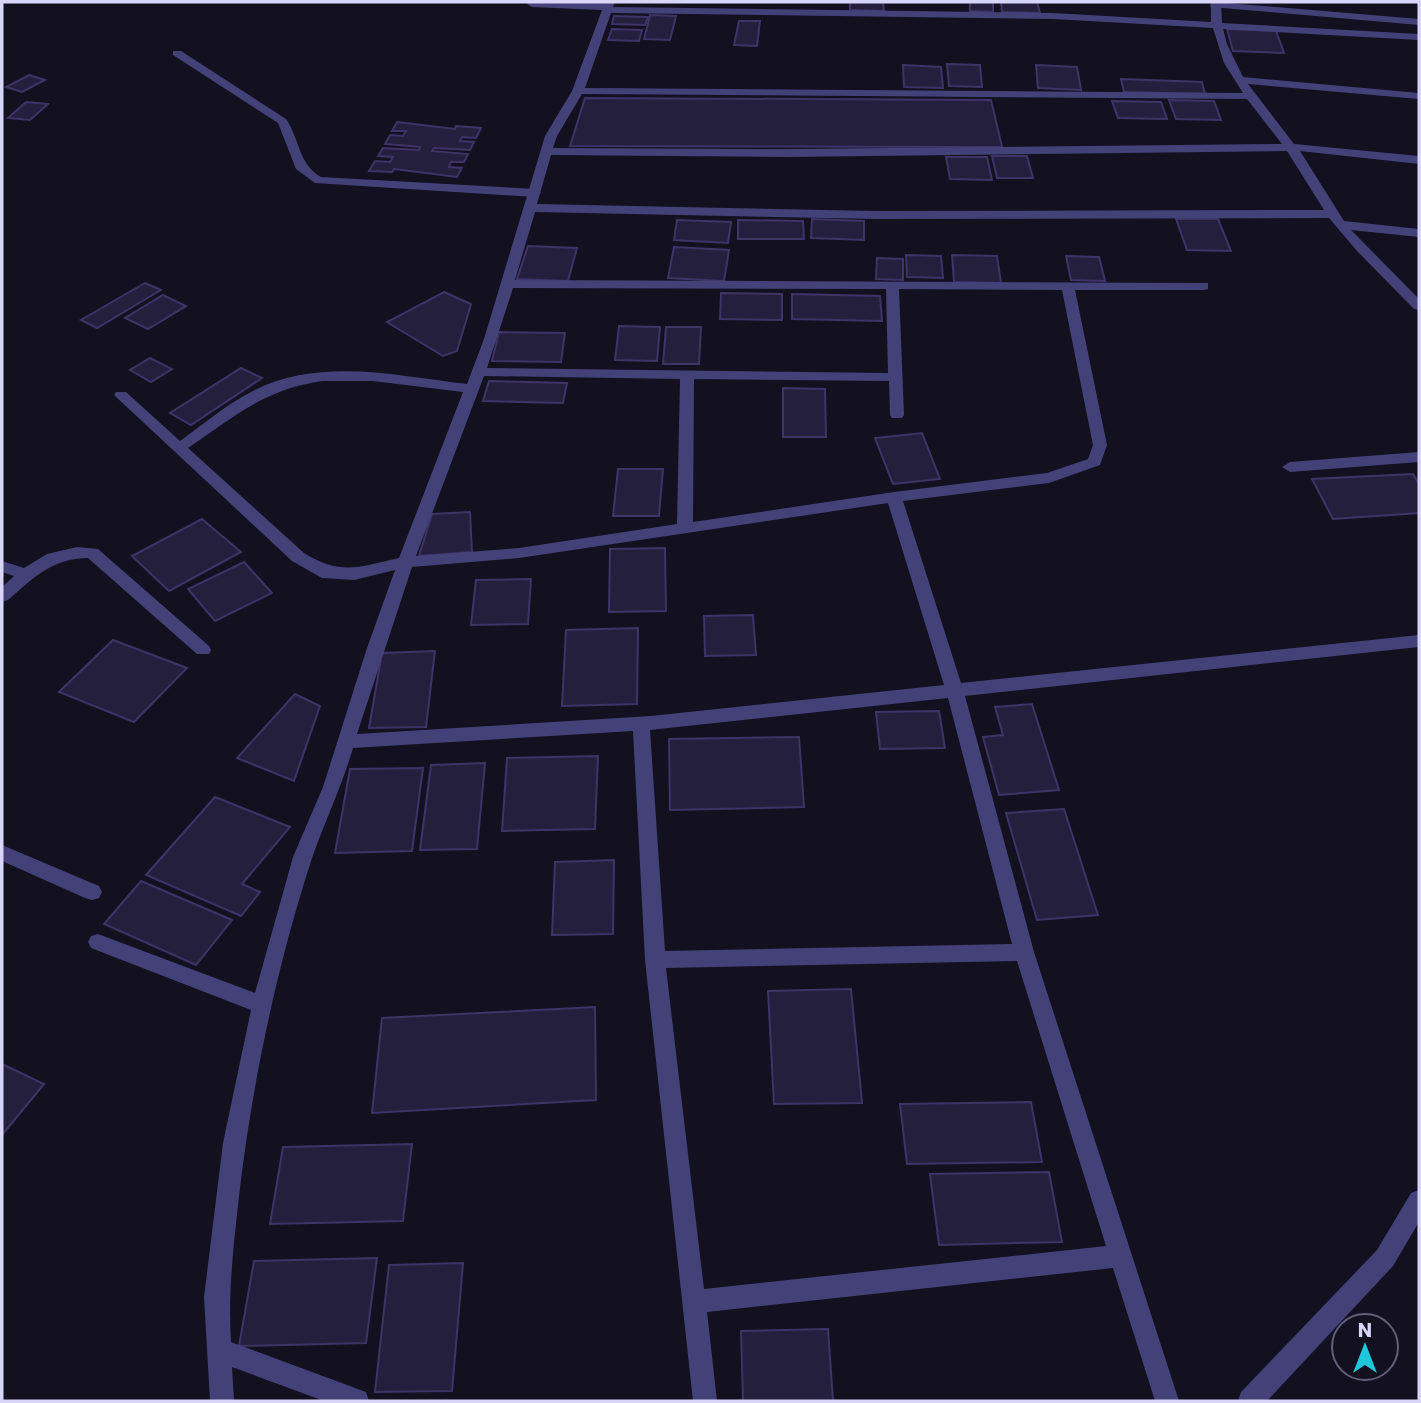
<svg xmlns="http://www.w3.org/2000/svg" width="1421" height="1403" font-family="Poppins,sans-serif">
<rect width="100%" height="100%" fill="#131020"/>
<!-- building -->
<g fill="#251f3e" stroke="#3e3467" stroke-width="2">
<path d="M 850,2 L 883,2 L 884,11 L 850,10 Z"/>
<path d="M 970,2 L 993,2 L 993,12 L 970,11 Z"/>
<path d="M 1001,2 L 1037,2 L 1040,13 L 1002,12 Z"/>
<path d="M 650,15 L 676,16 L 670,40 L 644,39 Z"/>
<path d="M 614,16 L 648,17 L 645,25 L 612,24 Z"/>
<path d="M 739,21 L 760,21 L 757,46 L 734,45 Z"/>
<path d="M 612,29 L 642,30 L 639,41 L 608,40 Z"/>
<path d="M 1227,29 L 1276,31 L 1284,53 L 1233,51 Z"/>
<path d="M 947,64 L 980,65 L 982,87 L 949,86 Z"/>
<path d="M 903,65 L 941,67 L 943,88 L 904,87 Z"/>
<path d="M 1036,65 L 1077,67 L 1081,90 L 1038,88 Z"/>
<path d="M 29,75 L 45,80 L 22,92 L 6,87 Z"/>
<path d="M 1121,79 L 1202,82 L 1205,94 L 1124,92 Z"/>
<path d="M 585,98 L 991,100 L 1002,147 L 570,146 Z"/>
<path d="M 1169,100 L 1214,101 L 1221,120 L 1176,119 Z"/>
<path d="M 1112,101 L 1161,102 L 1167,119 L 1118,118 Z"/>
<path d="M 26,102 L 48,104 L 30,120 L 8,118 Z"/>
<path d="M 397,122 L 455,129 L 456,126 L 481,128 L 476,138 L 462,137 L 460,141 L 474,142 L 470,150 L 434,148 L 432,151 L 468,154 L 464,162 L 451,162 L 449,167 L 462,168 L 457,177 L 394,169 L 392,172 L 369,171 L 375,161 L 390,162 L 393,157 L 378,156 L 383,148 L 419,150 L 420,147 L 385,144 L 390,135 L 403,136 L 406,131 L 392,131 Z"/>
<path d="M 992,156 L 1027,156 L 1033,178 L 997,178 Z"/>
<path d="M 946,157 L 987,157 L 992,180 L 950,179 Z"/>
<path d="M 812,219 L 864,221 L 864,240 L 811,238 Z"/>
<path d="M 1176,219 L 1218,219 L 1231,251 L 1187,250 Z"/>
<path d="M 677,220 L 731,222 L 728,243 L 674,240 Z"/>
<path d="M 738,220 L 803,221 L 804,239 L 738,239 Z"/>
<path d="M 528,246 L 577,248 L 568,281 L 517,279 Z"/>
<path d="M 674,247 L 729,250 L 724,281 L 668,278 Z"/>
<path d="M 906,255 L 941,256 L 943,278 L 907,277 Z"/>
<path d="M 952,255 L 997,256 L 1001,283 L 954,282 Z"/>
<path d="M 1066,256 L 1099,257 L 1105,281 L 1071,280 Z"/>
<path d="M 877,258 L 903,259 L 903,280 L 876,279 Z"/>
<path d="M 145,283 L 161,290 L 97,328 L 81,320 Z"/>
<path d="M 444,292 L 471,304 L 457,351 L 443,356 L 387,322 Z"/>
<path d="M 721,293 L 782,294 L 782,320 L 720,319 Z"/>
<path d="M 792,294 L 880,296 L 882,321 L 792,319 Z"/>
<path d="M 163,295 L 186,306 L 148,329 L 125,318 Z"/>
<path d="M 619,326 L 660,327 L 657,361 L 615,360 Z"/>
<path d="M 666,327 L 701,327 L 699,364 L 663,364 Z"/>
<path d="M 499,332 L 565,333 L 561,362 L 492,361 Z"/>
<path d="M 150,358 L 172,369 L 151,382 L 130,370 Z"/>
<path d="M 241,368 L 262,378 L 191,425 L 170,413 Z"/>
<path d="M 489,381 L 567,383 L 563,403 L 483,401 Z"/>
<path d="M 783,388 L 825,389 L 826,437 L 783,437 Z"/>
<path d="M 922,433 L 940,479 L 893,484 L 875,438 Z"/>
<path d="M 618,469 L 663,469 L 659,516 L 613,516 Z"/>
<path d="M 1413,474 L 1419,484 L 1419,513 L 1333,519 L 1312,479 Z"/>
<path d="M 470,512 L 472,552 L 419,556 L 432,514 Z"/>
<path d="M 202,519 L 241,552 L 169,591 L 132,556 Z"/>
<path d="M 665,548 L 666,611 L 609,612 L 610,549 Z"/>
<path d="M 244,562 L 272,593 L 215,621 L 188,589 Z"/>
<path d="M 531,579 L 528,624 L 471,625 L 476,580 Z"/>
<path d="M 753,615 L 756,655 L 705,656 L 704,616 Z"/>
<path d="M 638,628 L 637,704 L 562,706 L 566,630 Z"/>
<path d="M 113,640 L 187,668 L 134,722 L 59,692 Z"/>
<path d="M 435,651 L 426,727 L 369,728 L 382,653 Z"/>
<path d="M 295,694 L 320,706 L 294,781 L 237,758 Z"/>
<path d="M 1032,704 L 1059,790 L 999,795 L 983,737 L 1003,735 L 995,707 Z"/>
<path d="M 939,711 L 945,748 L 880,749 L 876,712 Z"/>
<path d="M 799,737 L 804,807 L 670,810 L 669,739 Z"/>
<path d="M 598,756 L 595,829 L 502,831 L 507,758 Z"/>
<path d="M 485,763 L 477,849 L 420,850 L 431,765 Z"/>
<path d="M 423,768 L 412,851 L 335,853 L 350,769 Z"/>
<path d="M 215,797 L 290,827 L 242,884 L 260,892 L 241,916 L 146,875 Z"/>
<path d="M 1064,809 L 1098,915 L 1037,920 L 1006,813 Z"/>
<path d="M 614,860 L 613,934 L 552,935 L 555,862 Z"/>
<path d="M 141,881 L 232,920 L 196,965 L 104,924 Z"/>
<path d="M 851,989 L 862,1103 L 774,1104 L 768,991 Z"/>
<path d="M 595,1007 L 596,1100 L 372,1113 L 382,1018 Z"/>
<path d="M 2,1064 L 44,1084 L 2,1135 Z"/>
<path d="M 1031,1102 L 1042,1162 L 907,1164 L 900,1104 Z"/>
<path d="M 412,1144 L 403,1221 L 270,1224 L 283,1147 Z"/>
<path d="M 1049,1172 L 1062,1242 L 939,1245 L 930,1174 Z"/>
<path d="M 377,1258 L 366,1343 L 239,1346 L 254,1261 Z"/>
<path d="M 463,1263 L 452,1391 L 375,1392 L 389,1265 Z"/>
<path d="M 828,1329 L 833,1401 L 743,1401 L 741,1331 Z"/>
</g>
<g fill="none" stroke-linecap="round" stroke-linejoin="round">
<!-- service -->
<g fill="#444178" fill-rule="evenodd">
<path d="M 1215,2 L 1419,19 L 1419,25 L 1211,7 L 1210,5 Z"/>
<path d="M 173,51 L 181,51 L 286,119 C 300,139 298,164 321,177 L 535,189 L 541,193 L 535,197 L 315,183 L 296,169 L 278,123 L 173,55 Z"/>
</g>
<!-- minor -->
<g fill="#444178" fill-rule="evenodd">
<path d="M 529,2 L 615,2 L 613,7 L 1053,13 L 1211,22 L 1211,2 L 1221,2 L 1222,23 L 1419,34 L 1419,40 L 1223,29 L 1227,44 L 1243,77 L 1419,93 L 1419,99 L 1248,84 L 1294,144 L 1419,156 L 1419,164 L 1300,151 L 1344,221 L 1419,229 L 1419,237 L 1351,230 L 1419,299 L 1419,310 L 1414,309 L 1357,251 L 1329,218 L 876,219 L 535,212 L 515,280 L 1208,283 L 1208,289 L 1203,290 L 1075,290 L 1107,445 L 1100,465 L 1049,483 L 903,501 L 961,683 L 1419,635 L 1419,647 L 965,696 L 1034,952 L 1179,1401 L 1155,1401 L 1113,1268 L 707,1312 L 717,1401 L 693,1401 L 645,960 L 633,731 L 353,748 C 342,786 325,821 312,858 C 276,969 251,1088 238,1205 C 233,1251 228,1295 231,1342 L 366,1392 L 369,1401 L 324,1401 L 232,1367 L 234,1401 L 210,1401 L 204,1297 L 223,1143 L 251,1010 L 91,948 L 88,942 L 91,936 L 98,934 L 255,993 L 293,857 L 323,787 L 367,648 L 395,570 L 354,580 L 322,578 L 292,561 L 114,395 L 116,392 L 126,392 L 180,441 C 205,423 228,403 255,390 C 321,357 397,376 467,384 L 484,339 L 545,136 L 572,91 L 602,10 L 532,7 L 527,4 ZM 611,13 L 1053,19 L 1213,28 L 1224,63 L 1243,93 L 585,88 ZM 582,94 L 1247,99 L 1282,144 L 787,149 L 553,148 L 557,136 ZM 1287,151 L 1324,210 L 876,211 L 537,204 L 551,155 L 787,157 ZM 513,288 L 886,289 L 888,373 L 487,368 ZM 899,289 L 1062,290 L 1093,445 L 1088,459 L 1047,473 L 894,492 L 693,522 L 694,379 L 889,381 L 890,415 L 892,418 L 902,418 L 904,415 ZM 484,376 L 680,379 L 677,524 L 519,548 L 416,556 ZM 322,381 L 373,381 L 463,392 L 399,558 C 359,567 341,576 304,553 L 188,448 C 234,417 265,389 322,381 ZM 888,503 L 944,685 L 651,716 L 357,734 L 412,567 L 519,558 ZM 948,698 L 1012,944 L 665,951 L 650,730 ZM 1017,961 L 1106,1246 L 704,1289 L 666,968 Z"/>
<path d="M 1419,452 L 1419,462 L 1290,472 L 1282,467 L 1290,462 Z"/>
<path d="M 77,547 L 98,549 L 209,646 L 211,650 L 209,654 L 197,654 L 88,558 C 53,558 33,578 8,600 L 2,602 L 2,587 L 14,576 L 2,572 L 2,561 L 24,568 L 47,554 Z"/>
<path d="M 2,845 L 99,886 L 102,892 L 99,898 L 92,900 L 85,898 L 2,861 Z"/>
<path d="M 1419,1190 L 1419,1222 L 1393,1266 L 1267,1401 L 1238,1401 L 1241,1392 L 1377,1250 L 1411,1193 Z"/>
</g>
</g>
<!-- border -->
<rect width="1421" height="1403" fill="none" stroke="#d9d5f9" stroke-width="7"/>
<!-- north arrow -->
<g transform="translate(1365 1347)"><circle r="33" fill="#131020" stroke="#625f77" stroke-width="2"/>
<path d="M0-5L12 26L0 18L-12 26Z" fill="#1fc7db"/>
<text y="-10" font-size="19" font-weight="bold" text-anchor="middle" fill="#d9d5f9">N</text>
</g>
</svg>
